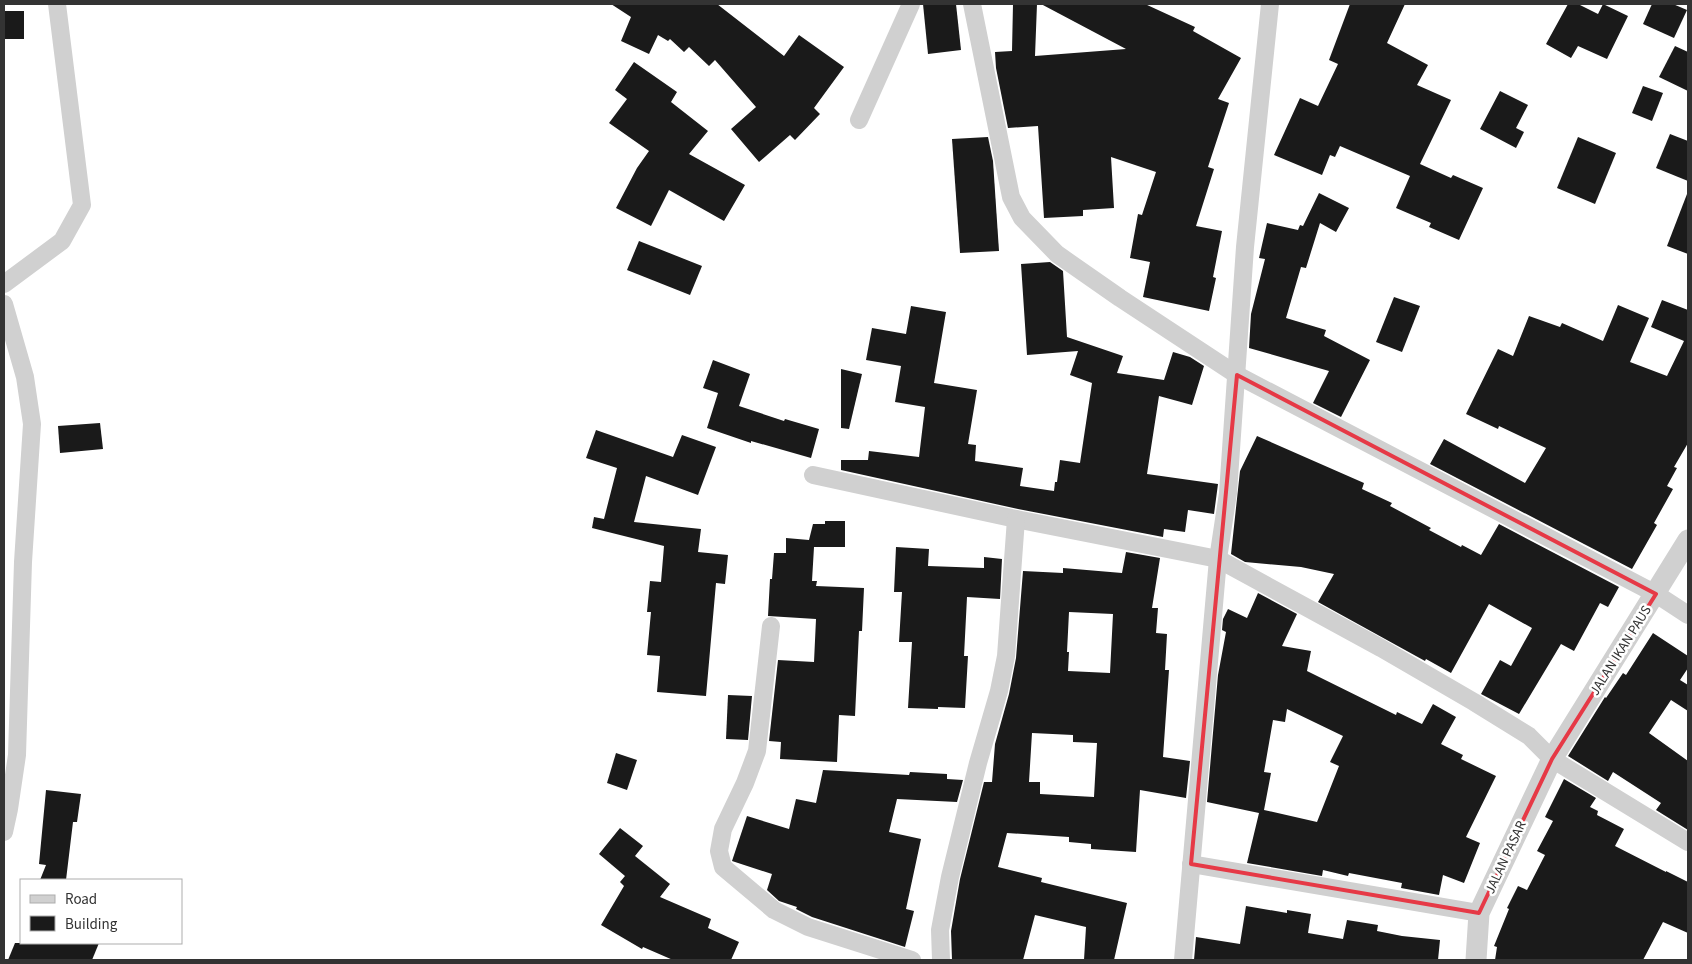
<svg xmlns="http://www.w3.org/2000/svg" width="1692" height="964" font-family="'Source Sans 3',sans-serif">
<rect width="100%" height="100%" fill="#fff"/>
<!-- building -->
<g fill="#1a1a1a" fill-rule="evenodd">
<path d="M 611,4 L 717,4 L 784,56 L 799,35 L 844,67 L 814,108 L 820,114 L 795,140 L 790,135 L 759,162 L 731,129 L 756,107 L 715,60 L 709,66 L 689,47 L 684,52 L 670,39 L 668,41 L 658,35 L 649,54 L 621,41 L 631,17 Z"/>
<path d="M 923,4 L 956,4 L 961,50 L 928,54 Z"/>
<path d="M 1013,4 L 1037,4 L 1035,56 L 1126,49 L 1041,4 L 1145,4 L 1195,27 L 1193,31 L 1241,58 L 1218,99 L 1229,103 L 1208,167 L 1214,169 L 1196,226 L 1222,231 L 1213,277 L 1216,278 L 1209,311 L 1143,297 L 1150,262 L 1130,258 L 1138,214 L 1142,215 L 1156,172 L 1111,157 L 1114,208 L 1083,210 L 1083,216 L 1044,218 L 1038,126 L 1008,128 L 996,68 L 995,52 L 1012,51 Z"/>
<path d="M 1350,4 L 1405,4 L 1387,43 L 1428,65 L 1417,85 L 1451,100 L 1420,164 L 1451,178 L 1453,175 L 1483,188 L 1459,240 L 1429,227 L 1431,223 L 1396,208 L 1410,176 L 1340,146 L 1335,157 L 1330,155 L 1322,175 L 1274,155 L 1300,98 L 1318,106 L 1338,64 L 1329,60 Z"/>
<path d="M 1568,4 L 1578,4 L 1598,14 L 1603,4 L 1628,16 L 1607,59 L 1578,46 L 1571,58 L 1546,44 Z"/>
<path d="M 1652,4 L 1673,4 L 1687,10 L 1674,38 L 1643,24 Z"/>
<rect x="4" y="11" width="20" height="28"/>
<path d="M 1675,46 L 1688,52 L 1688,91 L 1659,77 Z"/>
<path d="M 634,62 L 677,92 L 671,102 L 708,131 L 689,154 L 745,185 L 724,221 L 669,190 L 651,226 L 616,208 L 637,168 L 649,151 L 609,123 L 627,99 L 615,90 Z"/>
<path d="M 1643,86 L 1663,93 L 1652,121 L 1632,113 Z"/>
<path d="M 1500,91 L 1528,105 L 1516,128 L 1524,132 L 1516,148 L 1480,129 Z"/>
<path d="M 1670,134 L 1688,141 L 1688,181 L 1656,168 Z"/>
<path d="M 988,137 L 993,161 L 999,251 L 960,253 L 952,139 Z"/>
<path d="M 1578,137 L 1616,153 L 1595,204 L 1557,188 Z"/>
<path d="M 1319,193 L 1349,208 L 1336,232 L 1320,223 L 1306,268 L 1301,267 L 1286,318 L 1326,330 L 1324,336 L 1370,360 L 1341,417 L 1313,403 L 1329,371 L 1249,348 L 1251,314 L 1265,259 L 1259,258 L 1267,223 L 1298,230 L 1300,225 L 1303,226 Z"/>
<path d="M 1687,194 L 1688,194 L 1688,254 L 1667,246 Z"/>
<path d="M 639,241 L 702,266 L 690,295 L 627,270 Z"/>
<path d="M 1050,262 L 1063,271 L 1067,337 L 1123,356 L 1117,373 L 1164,380 L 1173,352 L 1190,357 L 1204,366 L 1192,405 L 1159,396 L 1147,474 L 1218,484 L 1214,514 L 1188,510 L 1185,532 L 1164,529 L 1163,537 L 1018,509 L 841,470 L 841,460 L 868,460 L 869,451 L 919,457 L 925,407 L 895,402 L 901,366 L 866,360 L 872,328 L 906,334 L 911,306 L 946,312 L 934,383 L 977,390 L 968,444 L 976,445 L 975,461 L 1023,468 L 1020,486 L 1054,491 L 1055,482 L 1057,482 L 1060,460 L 1080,463 L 1092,383 L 1070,375 L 1078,351 L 1027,355 L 1021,264 Z"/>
<path d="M 1394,297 L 1420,306 L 1402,352 L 1376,342 Z"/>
<path d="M 1662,300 L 1688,310 L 1688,443 L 1674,467 L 1677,468 L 1667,486 L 1673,489 L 1654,523 L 1657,525 L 1632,569 L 1430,464 L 1444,439 L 1525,483 L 1546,448 L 1499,426 L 1498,429 L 1466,414 L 1498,349 L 1513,356 L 1529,316 L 1560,327 L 1562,323 L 1603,341 L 1618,305 L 1649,318 L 1630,362 L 1667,376 L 1684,341 L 1651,327 Z"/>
<path d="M 713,360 L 750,374 L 739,406 L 784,421 L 785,419 L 819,429 L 811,458 L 751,441 L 751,443 L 707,428 L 718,393 L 703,388 Z"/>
<path d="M 841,369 L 862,374 L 849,429 L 841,428 Z"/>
<path d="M 100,423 L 103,449 L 60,453 L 58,426 Z"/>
<path d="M 596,430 L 673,457 L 682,435 L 716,447 L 698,495 L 646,476 L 634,522 L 701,529 L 698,552 L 728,555 L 725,584 L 716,583 L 706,696 L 657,692 L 660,656 L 647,655 L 651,612 L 647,612 L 650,581 L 661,582 L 664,546 L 592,528 L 594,517 L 604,519 L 617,468 L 586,458 Z"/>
<path d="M 1257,436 L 1364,483 L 1362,489 L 1392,503 L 1390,506 L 1431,528 L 1429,530 L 1461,547 L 1462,545 L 1481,555 L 1499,524 L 1619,587 L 1608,607 L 1600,603 L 1574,651 L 1561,644 L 1519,714 L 1481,694 L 1500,660 L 1511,666 L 1532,628 L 1489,604 L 1451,673 L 1426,659 L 1425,661 L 1318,602 L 1334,574 L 1301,567 L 1245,562 L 1231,554 L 1240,471 Z"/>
<path d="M 825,521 L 845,521 L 845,547 L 814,547 L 812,581 L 817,581 L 816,586 L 864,588 L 862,631 L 859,631 L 855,716 L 839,715 L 837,762 L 780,759 L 781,742 L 769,741 L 778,660 L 814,662 L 816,619 L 768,616 L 770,579 L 772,579 L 774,553 L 786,553 L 786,538 L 809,540 L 813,524 L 825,524 Z"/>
<path d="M 896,547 L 929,549 L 928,566 L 984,568 L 984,557 L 1002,559 L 1000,599 L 967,597 L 964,656 L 968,656 L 965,708 L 938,707 L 938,709 L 908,708 L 912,642 L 899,642 L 902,592 L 894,592 Z"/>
<path d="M 1126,552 L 1160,558 L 1152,608 L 1158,608 L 1156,633 L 1167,634 L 1165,670 L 1169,670 L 1163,757 L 1190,761 L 1186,798 L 1140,790 L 1136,852 L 1091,849 L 1091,844 L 1069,842 L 1069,837 L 1007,833 L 998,867 L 1042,878 L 1041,882 L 1127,903 L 1114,960 L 1084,960 L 1086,927 L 1035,915 L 1023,960 L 952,960 L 951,931 L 960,879 L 984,782 L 992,782 L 995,744 L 1009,694 L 1016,658 L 1023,571 L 1063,573 L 1063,568 L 1122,573 ZM 1069,612 L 1113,614 L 1110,673 L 1068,671 L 1069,652 L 1067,652 ZM 1032,733 L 1073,735 L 1073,742 L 1097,743 L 1094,797 L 1040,794 L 1040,782 L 1029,782 Z"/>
<path d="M 1258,593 L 1297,614 L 1282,646 L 1311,651 L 1307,671 L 1396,715 L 1397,712 L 1422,724 L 1433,704 L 1456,717 L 1441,744 L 1463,755 L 1461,759 L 1496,776 L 1466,837 L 1480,843 L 1464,883 L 1443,875 L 1439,895 L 1401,888 L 1402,883 L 1349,873 L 1348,876 L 1323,870 L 1322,876 L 1247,863 L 1259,813 L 1207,802 L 1218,675 L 1226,632 L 1222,630 L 1223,619 L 1228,609 L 1247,618 ZM 1287,709 L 1343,736 L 1330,762 L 1339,766 L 1317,822 L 1264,810 L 1271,773 L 1264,772 L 1273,720 L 1285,722 Z"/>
<path d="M 1653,633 L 1688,656 L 1688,668 L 1680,680 L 1688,685 L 1688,711 L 1671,700 L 1649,733 L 1688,761 L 1688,830 L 1656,810 L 1661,803 L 1613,772 L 1608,781 L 1568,756 L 1605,697 L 1606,698 L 1623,673 L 1626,675 Z"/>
<path d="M 728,695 L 752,696 L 748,740 L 726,739 Z"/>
<path d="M 616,753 L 637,760 L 627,790 L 607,783 Z"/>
<path d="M 823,770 L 909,775 L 910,772 L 947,774 L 947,779 L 963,780 L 957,802 L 897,799 L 889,832 L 921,839 L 906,909 L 914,911 L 905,947 L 812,917 L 796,909 L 797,907 L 779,901 L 767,890 L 772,874 L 732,861 L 747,816 L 789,829 L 796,799 L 816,803 Z"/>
<path d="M 1564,779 L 1596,798 L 1590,807 L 1598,811 L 1597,815 L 1624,829 L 1615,846 L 1666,872 L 1666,871 L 1688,882 L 1688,933 L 1663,922 L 1643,960 L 1495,960 L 1497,947 L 1494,946 L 1509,909 L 1507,908 L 1518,886 L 1527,890 L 1545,855 L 1537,851 L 1553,821 L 1545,817 Z"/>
<path d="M 46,790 L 81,794 L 77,822 L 73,822 L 66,880 L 40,880 L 46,865 L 39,864 Z"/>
<path d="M 620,828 L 643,846 L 635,856 L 670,884 L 660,897 L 711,919 L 708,928 L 739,942 L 731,960 L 673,960 L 643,947 L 642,949 L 601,925 L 624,886 L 620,882 L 625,876 L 599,854 Z"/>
<path d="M 1246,906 L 1287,913 L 1287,910 L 1311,914 L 1308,933 L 1343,939 L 1347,920 L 1378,925 L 1377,931 L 1402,936 L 1440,940 L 1438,960 L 1194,960 L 1196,937 L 1240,944 Z"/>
<path d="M 15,943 L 99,943 L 92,960 L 8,960 Z"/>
</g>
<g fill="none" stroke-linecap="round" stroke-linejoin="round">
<!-- minor -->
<g stroke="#d0d0d0" stroke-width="18">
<path d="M 972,4 L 1011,197 L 1022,218 L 1057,254 L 1120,298 L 1237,375 L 1656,594 L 1688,615"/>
<path d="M 859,120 L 911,4"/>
<path d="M 4,284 L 62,241 L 82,205 L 57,4"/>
<path d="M 4,304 L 25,377 L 32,424 L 23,562 L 17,755 L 9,809 L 4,832"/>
<path d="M 813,475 L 1016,519 L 1218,559 L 1381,648 L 1474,702 L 1529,736 L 1552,759 L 1688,842"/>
<path d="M 771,626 L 757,751 L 745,783 L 723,829 L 719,851 L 723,867 L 774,910 L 808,927 L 912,960"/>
<path d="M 1191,864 L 1479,913"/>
<path d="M 941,960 L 940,930 L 950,877 L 978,763 L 999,691 L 1006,656 L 1016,519"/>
<path d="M 1183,960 L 1218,559 L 1228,493 L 1245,247 L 1270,4"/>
</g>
<!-- tertiary -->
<path stroke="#d0d0d0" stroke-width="21" d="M 1476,960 L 1479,913 L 1552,759 L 1688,540"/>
</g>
<!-- marked area -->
<path fill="none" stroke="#e63946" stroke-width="4" stroke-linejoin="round" d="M 1237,375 L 1656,594 L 1552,759 L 1479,913 L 1191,864 Z"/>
<g text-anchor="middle" stroke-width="5" stroke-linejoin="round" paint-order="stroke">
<!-- street labels -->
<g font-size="14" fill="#333" stroke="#fff">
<text transform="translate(1620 650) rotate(-58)" y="5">JALAN IKAN PAUS</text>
<text transform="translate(1505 857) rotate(-65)" y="5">JALAN PASAR</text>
</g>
</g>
<!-- border -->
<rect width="1692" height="964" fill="none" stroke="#333333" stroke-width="10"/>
<!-- legend -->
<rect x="20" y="879" width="162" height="65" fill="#ffffff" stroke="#adadad"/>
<rect x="30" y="895" width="25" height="8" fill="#d0d0d0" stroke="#adadad"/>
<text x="65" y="904" font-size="15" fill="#333333">Road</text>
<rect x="30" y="916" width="25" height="15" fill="#1a1a1a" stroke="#adadad"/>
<text x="65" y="929" font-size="15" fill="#333333">Building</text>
</svg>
